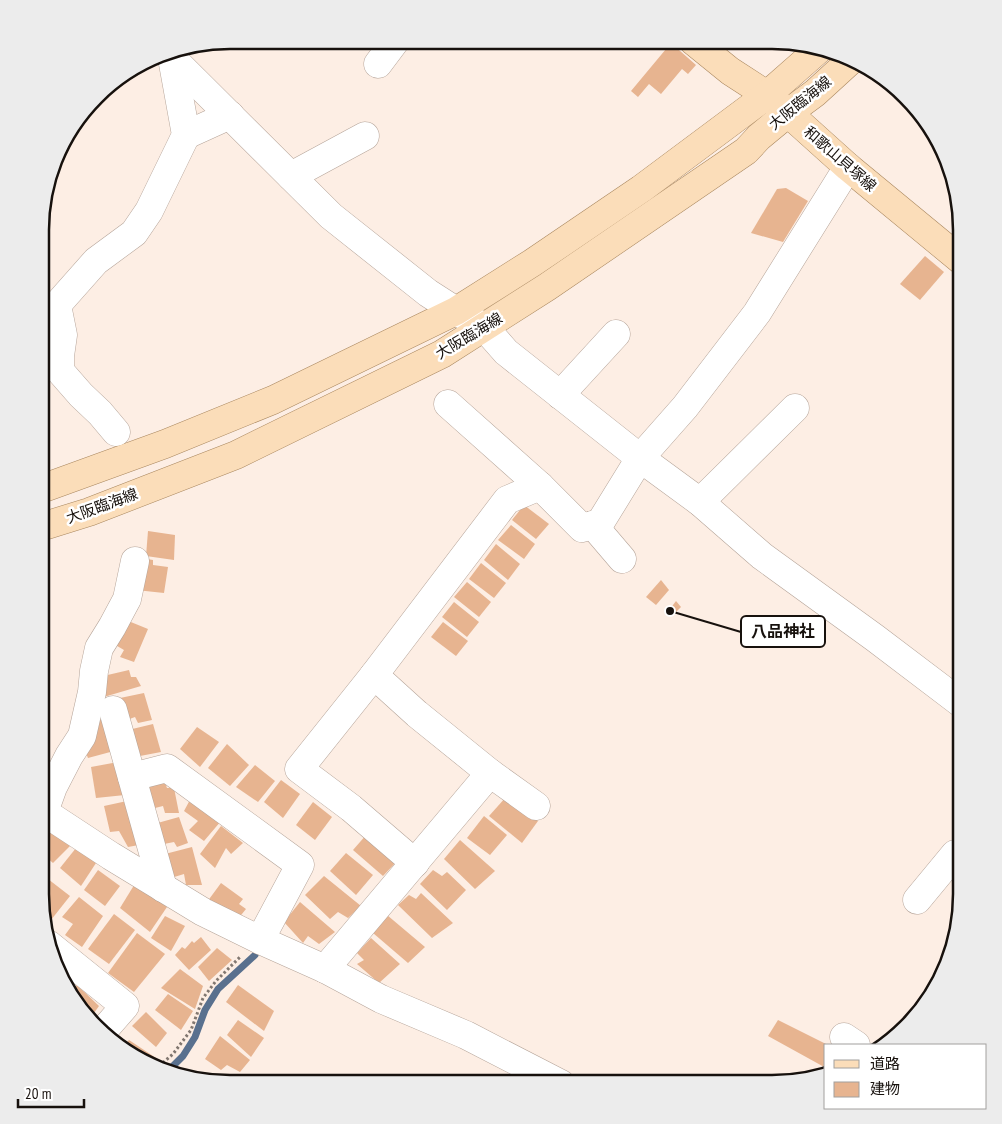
<svg xmlns="http://www.w3.org/2000/svg" width="1002" height="1124" font-family="'PT Sans Narrow','Noto Sans JP',sans-serif">
<rect width="100%" height="100%" fill="#fdeee4"/>
<g fill="none" stroke-linecap="round" stroke-linejoin="round">
<!-- stream -->
<path stroke="#59708e" stroke-width="7" d="M 170,1069 L 183,1056 L 195,1037 L 205,1010 L 218,989 L 255,955"/>
</g>
<!-- building -->
<g fill="#e7b490">
<path d="M 671,43 L 696,65 L 688,74 L 682,69 L 661,94 L 649,84 L 638,97 L 631,91 Z"/>
<path d="M 786,188 L 808,201 L 783,242 L 751,233 L 777,189 Z"/>
<path d="M 925,256 L 944,272 L 920,300 L 900,284 Z"/>
<path d="M 524,505 L 549,524 L 536,539 L 512,520 Z"/>
<path d="M 511,525 L 535,544 L 524,559 L 498,540 Z"/>
<path d="M 148,531 L 175,535 L 174,560 L 146,556 Z"/>
<path d="M 496,544 L 520,564 L 508,580 L 484,560 Z"/>
<path d="M 141,558 L 153,560 L 153,565 L 168,567 L 164,593 L 136,590 Z"/>
<path d="M 481,563 L 506,583 L 494,598 L 469,579 Z"/>
<path d="M 661,580 L 669,590 L 656,605 L 646,597 Z"/>
<path d="M 467,582 L 491,602 L 479,617 L 454,597 Z"/>
<path d="M 676,601 L 681,607 L 674,614 L 670,609 Z"/>
<path d="M 454,602 L 479,622 L 467,637 L 442,617 Z"/>
<path d="M 121,618 L 148,629 L 134,662 L 120,657 L 124,650 L 112,643 Z"/>
<path d="M 443,622 L 468,641 L 456,656 L 431,637 Z"/>
<path d="M 129,670 L 131,677 L 136,677 L 141,686 L 97,699 L 99,677 Z"/>
<path d="M 144,693 L 152,720 L 138,723 L 135,717 L 124,721 L 120,698 Z"/>
<path d="M 104,719 L 114,751 L 88,758 L 83,746 L 90,722 Z"/>
<path d="M 153,724 L 161,752 L 140,756 L 124,731 Z"/>
<path d="M 197,727 L 219,742 L 200,767 L 180,749 Z"/>
<path d="M 227,744 L 249,765 L 230,786 L 208,768 Z"/>
<path d="M 118,762 L 125,795 L 96,798 L 91,767 Z"/>
<path d="M 255,765 L 275,781 L 258,802 L 236,787 Z"/>
<path d="M 164,780 L 167,788 L 174,788 L 179,813 L 165,813 L 163,806 L 151,809 L 146,785 Z"/>
<path d="M 281,780 L 300,794 L 283,818 L 264,802 Z"/>
<path d="M 506,797 L 538,821 L 522,843 L 489,816 Z"/>
<path d="M 191,798 L 221,821 L 204,841 L 189,830 L 198,821 L 184,811 Z"/>
<path d="M 127,801 L 139,845 L 128,847 L 119,831 L 110,832 L 104,806 Z"/>
<path d="M 313,802 L 332,817 L 315,840 L 296,825 Z"/>
<path d="M 484,816 L 507,835 L 490,855 L 467,838 Z"/>
<path d="M 179,817 L 188,843 L 177,847 L 174,842 L 164,844 L 154,824 Z"/>
<path d="M 48,825 L 72,844 L 53,863 L 40,852 L 41,835 Z"/>
<path d="M 221,826 L 243,843 L 231,854 L 226,848 L 215,868 L 200,854 Z"/>
<path d="M 367,834 L 398,860 L 383,876 L 353,850 Z"/>
<path d="M 460,840 L 495,871 L 475,889 L 444,859 Z"/>
<path d="M 192,847 L 202,885 L 186,885 L 184,874 L 171,878 L 165,854 Z"/>
<path d="M 76,848 L 96,863 L 81,886 L 60,868 Z"/>
<path d="M 346,853 L 373,875 L 356,895 L 330,871 Z"/>
<path d="M 98,870 L 120,886 L 105,906 L 84,890 Z"/>
<path d="M 433,870 L 442,876 L 447,872 L 466,890 L 447,910 L 420,884 Z"/>
<path d="M 324,876 L 361,906 L 348,918 L 338,912 L 330,919 L 305,895 Z"/>
<path d="M 48,879 L 70,896 L 51,920 L 42,913 L 40,906 L 40,889 Z"/>
<path d="M 136,882 L 167,907 L 150,932 L 120,908 Z"/>
<path d="M 221,883 L 243,899 L 239,904 L 246,909 L 237,920 L 207,902 Z"/>
<path d="M 421,893 L 453,923 L 432,938 L 398,905 L 409,895 L 416,899 Z"/>
<path d="M 79,897 L 103,916 L 82,947 L 65,935 L 73,924 L 62,917 Z"/>
<path d="M 300,902 L 335,932 L 319,944 L 308,936 L 303,943 L 284,922 Z"/>
<path d="M 114,914 L 135,930 L 109,964 L 88,949 Z"/>
<path d="M 387,915 L 425,947 L 408,963 L 373,933 Z"/>
<path d="M 165,916 L 185,926 L 171,951 L 151,938 Z"/>
<path d="M 137,933 L 165,954 L 134,992 L 108,973 Z"/>
<path d="M 201,937 L 211,950 L 189,970 L 175,955 L 182,947 L 185,949 L 192,941 L 194,943 Z"/>
<path d="M 371,938 L 400,964 L 379,983 L 357,964 L 364,960 L 357,953 Z"/>
<path d="M 217,948 L 232,960 L 209,981 L 198,967 Z"/>
<path d="M 55,965 L 73,980 L 67,989 Z"/>
<path d="M 180,969 L 203,986 L 195,1009 L 161,988 Z"/>
<path d="M 77,985 L 99,1006 L 94,1013 L 97,1017 L 95,1021 L 72,999 L 70,995 Z"/>
<path d="M 238,985 L 274,1011 L 264,1031 L 226,1002 Z"/>
<path d="M 168,994 L 193,1011 L 181,1030 L 155,1010 Z"/>
<path d="M 146,1012 L 167,1033 L 156,1047 L 132,1026 Z"/>
<path d="M 238,1020 L 264,1038 L 251,1057 L 227,1035 Z"/>
<path d="M 778,1020 L 826,1044 L 826,1068 L 768,1036 Z"/>
<path d="M 220,1036 L 250,1060 L 240,1072 L 227,1065 L 221,1070 L 205,1059 Z"/>
<path d="M 129,1040 L 156,1058 L 151,1064 L 135,1059 L 122,1047 Z"/>
</g>
<g fill="none" stroke-linecap="round" stroke-linejoin="round">
<defs>
<g id="minor">
<path d="M 166,52 L 331,216 L 428,293 L 456,311 L 484,327 L 506,352 L 640,458 L 700,502 L 762,556 L 875,638 L 962,704"/>
<path d="M 378,64 L 396,40"/>
<path d="M 186,135 L 230,115"/>
<path d="M 291,176 L 365,136"/>
<path d="M 560,395 L 616,334"/>
<path d="M 448,404 L 540,486 L 582,528 L 600,523 L 640,458 L 685,407 L 757,313 L 848,167"/>
<path d="M 116,432 L 100,413 L 81,395 L 60,371 L 60,356 L 63,335 L 57,305 L 96,261 L 134,233 L 149,211 L 186,135 L 172,58"/>
<path d="M 700,502 L 795,408"/>
<path d="M 593,525 L 622,559"/>
<path d="M 374,675 L 417,714 L 490,773"/>
<path d="M 113,710 L 163,888"/>
<path d="M 132,777 L 167,768 L 300,865 L 260,940"/>
<path d="M 41,810 L 111,856 L 203,912 L 260,940 L 325,969 L 381,999 L 466,1035 L 561,1084"/>
<path d="M 44,812 L 53,787 L 69,756 L 82,736 L 92,692 L 94,671 L 99,648 L 112,627 L 127,599 L 135,561"/>
<path d="M 415,863 L 351,808 L 299,769 L 374,675 L 507,500 L 540,486"/>
<path d="M 917,900 L 955,854 L 962,853"/>
<path d="M 48,944 L 125,1006 L 104,1030"/>
<path d="M 325,969 L 490,773 L 536,806"/>
<path d="M 844,1037 L 856,1045"/>
</g>
<g id="major">
<path d="M 693,41 L 730,71 L 767,95 L 788,113 L 848,167 L 962,261"/>
<path d="M 41,489 L 165,444 L 273,400 L 456,311 L 532,263 L 641,189 L 767,95 L 818,50"/>
<path d="M 41,527 L 89,512 L 236,455 L 442,354 L 547,287 L 746,151 L 759,137 L 788,113 L 815,93 L 850,61"/>
</g>
</defs>
<!-- minor casing -->
<use href="#minor" stroke="#b5a499" stroke-width="29"/>
<!-- major casing -->
<use href="#major" stroke="#a9875f" stroke-width="29"/>
<!-- path -->
<path stroke="#817770" stroke-width="3" stroke-dasharray="2.5 2.5" stroke-linecap="butt" d="M 159,1066 L 173,1054 L 191,1030 L 203,998 L 216,981 L 240,957"/>
<!-- minor -->
<use href="#minor" stroke="#fff" stroke-width="28"/>
<!-- major -->
<use href="#major" stroke="#fbddb9" stroke-width="28"/>
</g>
<g text-anchor="middle" stroke-width="5" stroke-linejoin="round" paint-order="stroke">
<!-- street labels -->
<g font-size="15" fill="#17110d" stroke="#fff">
<text transform="translate(800 103) rotate(-39)" y="5">大阪臨海線</text>
<text transform="translate(840 159) rotate(41)" y="5">和歌山貝塚線</text>
<text transform="translate(469 336) rotate(-31)" y="5">大阪臨海線</text>
<text transform="translate(102 506) rotate(-20)" y="5">大阪臨海線</text>
</g>
</g>
<!-- crop -->
<path d="M0 0H1002V1124H0ZM230 49H772A181 181 0 0 1 953 230V894A181 181 0 0 1 772 1075H230A181 181 0 0 1 49 894V230A181 181 0 0 1 230 49Z" fill="#ececec" fill-rule="evenodd"/>
<path fill="none" stroke="#17110d" stroke-width="2.5" d="M230 49H772A181 181 0 0 1 953 230V894A181 181 0 0 1 772 1075H230A181 181 0 0 1 49 894V230A181 181 0 0 1 230 49Z"/>
<!-- callouts -->
<path fill="none" stroke="#17110d" stroke-width="2" d="M670 611L741 632"/>
<circle fill="#17110d" stroke="#fff" stroke-width="2" cx="670" cy="611" r="5"/>
<rect fill="#fff" stroke="#17110d" stroke-width="2" x="741" y="616" width="84" height="31" rx="5"/>
<g font-size="16" text-anchor="middle" font-weight="bold" fill="#17110d">
<text x="783" y="637">八品神社</text>
</g>
<!-- legend -->
<rect x="824" y="1044" width="162" height="65" fill="#ffffff" stroke="#a2a09e"/>
<rect x="834" y="1060" width="25" height="8" fill="#fbddb9" stroke="#a2a09e"/>
<text x="870" y="1069" font-size="15" fill="#17110d">道路</text>
<rect x="834" y="1082" width="25" height="15" fill="#e7b490" stroke="#a2a09e"/>
<text x="870" y="1094" font-size="15" fill="#17110d">建物</text>
<!-- scale -->
<path d="M18 1099v8h66v-8" fill="none" stroke="#17110d" stroke-width="2.5"/>
<text x="25" y="1099" font-size="15" fill="#17110d" stroke="#ffffff" stroke-width="4" paint-order="stroke">20 m</text>
</svg>
